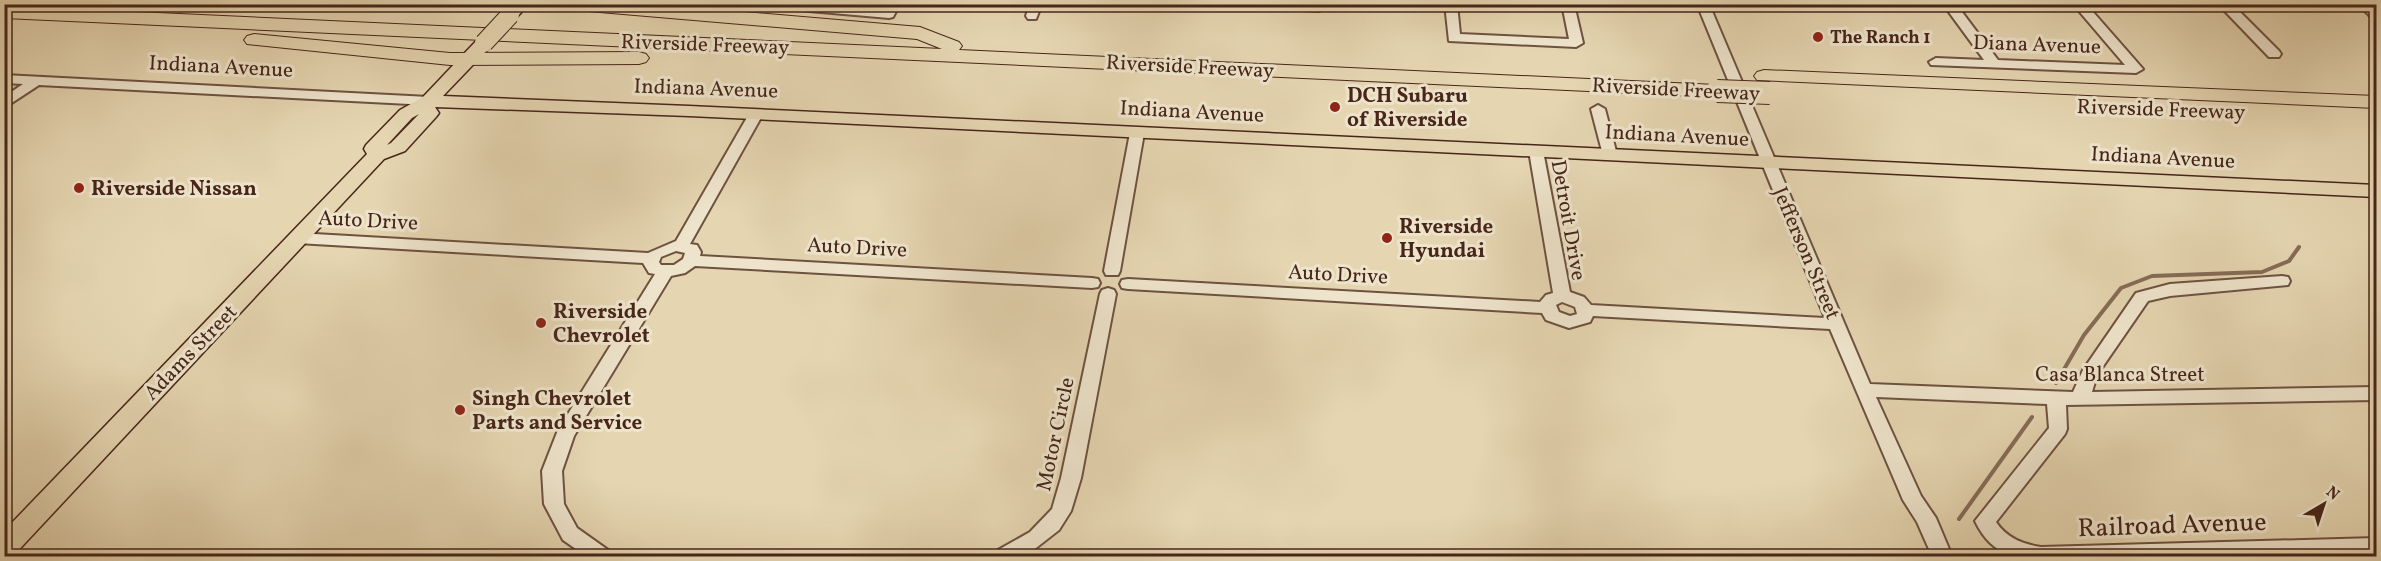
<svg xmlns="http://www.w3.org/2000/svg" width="2381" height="561" font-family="Vollkorn,serif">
<rect width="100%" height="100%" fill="#e5d5b1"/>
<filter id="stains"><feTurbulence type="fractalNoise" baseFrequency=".00333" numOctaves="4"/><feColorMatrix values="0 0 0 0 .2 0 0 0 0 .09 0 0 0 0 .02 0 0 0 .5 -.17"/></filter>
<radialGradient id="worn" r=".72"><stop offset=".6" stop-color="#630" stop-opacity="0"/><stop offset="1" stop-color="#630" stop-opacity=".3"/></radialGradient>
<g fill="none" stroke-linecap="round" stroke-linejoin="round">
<!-- stream -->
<g stroke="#856c56" stroke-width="4">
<path d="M 2056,383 L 2084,335 L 2121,288 L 2152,276 L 2262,272 L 2289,261 L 2299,247"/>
<path d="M 1959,519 L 2032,417"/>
</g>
<defs>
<g id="minor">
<path d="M 769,4 L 824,4 L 885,10 L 888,4 L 900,4 L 893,17 L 889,18 L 775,8 Z"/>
<path d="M 1030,4 L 1042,4 L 1036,19 L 1028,19 L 1026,16 Z"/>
<path d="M 1262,4 L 1325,4 L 1325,7 L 1319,11 L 1268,8 Z"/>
<path d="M 1445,4 L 1457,4 L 1460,34 L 1569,39 L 1562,4 L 1574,4 L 1583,43 L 1576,47 L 1449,41 Z"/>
<path d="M 1697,4 L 1709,4 L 1870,384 L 2073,392 L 2083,370 L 2136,293 L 2170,284 L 2282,276 L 2288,277 L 2290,281 L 2288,285 L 2170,296 L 2148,301 L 2097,375 L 2092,392 L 2376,387 L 2376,400 L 2066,405 L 2067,429 L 2065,434 L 1996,522 C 2007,538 2022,544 2041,547 L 2376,538 L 2376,554 L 2293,556 L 2013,556 C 1994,550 1984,539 1975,521 L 2049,428 L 2047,404 L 1876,397 L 1921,496 L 1936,518 L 1952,556 L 1932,556 L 1917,522 L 1903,500 L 1830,329 L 1593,316 L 1590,322 L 1569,328 L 1546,320 L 1542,313 L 1128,289 L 1122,288 L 1120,284 L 1122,280 L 1128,279 L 1540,302 L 1546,295 L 1553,293 L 1529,151 L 1536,147 L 1543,151 L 1570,292 L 1584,297 L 1591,305 L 1825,318 ZM 1562,302 L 1575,307 L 1577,314 L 1570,316 L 1559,312 L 1556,305 Z"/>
<path d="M 1943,4 L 1956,4 L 1998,60 L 2125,65 L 2073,4 L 2086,4 L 2143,69 L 2136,73 L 1931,65 L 1929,62 L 1936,58 L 1984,60 Z"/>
<path d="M 2218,4 L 2232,4 L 2279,51 L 2281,54 L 2279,57 L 2269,57 Z"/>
<path d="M 2358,4 L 2372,4 L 2376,9 L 2376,19 L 2372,18 Z"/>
<path d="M 4,75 L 429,97 L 436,101 L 429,105 L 39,85 L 4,108 L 4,97 L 23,84 L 4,83 Z"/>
<path d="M 1598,105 L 1605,109 L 1617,155 L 1615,158 L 1610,159 L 1603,155 L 1591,109 Z"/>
<path d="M 756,110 L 763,114 L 690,244 L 697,245 L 701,252 L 700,256 L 1092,278 L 1098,279 L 1100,283 L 1098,287 L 1092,288 L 695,266 L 685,273 L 671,276 L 574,436 L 562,471 L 564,504 L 577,528 L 608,550 L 611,556 L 586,556 L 563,540 L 544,504 L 542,471 L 558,430 L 655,274 L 649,273 L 643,263 L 297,243 L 289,238 L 297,233 L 648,253 L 676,241 L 749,114 ZM 676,251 L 685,253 L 683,259 L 674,265 L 661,265 L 659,262 L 661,257 Z"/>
<path d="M 1137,129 L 1144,133 L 1120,271 L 1118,275 L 1106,275 L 1104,271 L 1130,133 Z"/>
<path d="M 1108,288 L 1114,290 L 1116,294 L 1081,478 L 1071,511 L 1059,530 L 1027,555 L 995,556 L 998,550 L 1030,532 L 1052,509 L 1061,478 L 1100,294 L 1102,290 Z"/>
</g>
<g id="major">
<path d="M 511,4 L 529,4 L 516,18 L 504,18 L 502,15 Z"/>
<path d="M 484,38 L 490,39 L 492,43 L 490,47 L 443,96 L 689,106 L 2376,185 L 2376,197 L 689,116 L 435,107 L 439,113 L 436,117 L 405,151 L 384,159 L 13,556 L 4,556 L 4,531 L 367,154 L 364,149 L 366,145 L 400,110 L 423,97 L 478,39 ZM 419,114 L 391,143 L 387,145 L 412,118 Z"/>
</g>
<g id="highway">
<path d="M 567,4 L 651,4 L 920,27 L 959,42 L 962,46 L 959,50 L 1717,85 L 1725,86 L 1728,91 L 1725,96 L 1717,97 L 4,18 L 4,6 L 942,49 L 917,39 L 576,10 L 569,8 Z"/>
<path d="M 254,34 L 450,53 L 639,52 L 646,54 L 649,58 L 646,62 L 639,64 L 450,65 L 247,44 L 244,40 L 247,36 Z"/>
<path d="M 1764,70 L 2376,96 L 2376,108 L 1757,80 L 1754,76 L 1757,72 Z"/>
</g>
</defs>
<!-- minor casing -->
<use href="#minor" stroke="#6e5240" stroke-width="4"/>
<!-- major casing -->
<use href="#major" stroke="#47261a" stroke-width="3"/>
<!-- highway casing -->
<use href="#highway" stroke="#47261a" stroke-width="2"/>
<!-- minor -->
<use href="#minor" fill="#eee4cc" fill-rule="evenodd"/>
<!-- major -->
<use href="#major" fill="#e5d5b1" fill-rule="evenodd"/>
<!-- highway -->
<use href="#highway" fill="#e5d5b1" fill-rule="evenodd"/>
<defs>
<path id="major-bridge" d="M 484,43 L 510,15"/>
<path id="highway-bridge" d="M 1717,91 L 1770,93"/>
</defs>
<!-- major-bridge casing -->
<use href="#major-bridge" stroke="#47261a" stroke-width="20" stroke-linecap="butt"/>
<!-- highway-bridge casing -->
<use href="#highway-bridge" stroke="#47261a" stroke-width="24" stroke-linecap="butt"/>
<!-- major-bridge -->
<use href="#major-bridge" stroke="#e5d5b1" stroke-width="18"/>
<!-- highway-bridge -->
<use href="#highway-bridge" stroke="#e5d5b1" stroke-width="22"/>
</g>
<!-- markers -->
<g fill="#8f2418" stroke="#eee4cc" stroke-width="2">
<circle cx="1818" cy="37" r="6"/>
<circle cx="1335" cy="107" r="6"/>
<circle cx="79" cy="188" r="6"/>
<circle cx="1387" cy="238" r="6"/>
<circle cx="541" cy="323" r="6"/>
<circle cx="460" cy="410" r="6"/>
</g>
<g text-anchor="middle" stroke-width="6" stroke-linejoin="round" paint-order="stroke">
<!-- far-poi labels -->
<g font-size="18" font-weight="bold" fill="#47261a" stroke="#eee4cc" text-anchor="start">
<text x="1830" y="43">The Ranch 1</text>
</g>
<!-- street labels -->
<g font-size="21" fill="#47261a" stroke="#eee4cc">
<text transform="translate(705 44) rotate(2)" y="7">Riverside Freeway</text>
<text transform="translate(2037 44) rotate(2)" y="7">Diana Avenue</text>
<text transform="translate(221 66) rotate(3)" y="7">Indiana Avenue</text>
<text transform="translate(1190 66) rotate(3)" y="7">Riverside Freeway</text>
<text transform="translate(706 88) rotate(2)" y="7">Indiana Avenue</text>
<text transform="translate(1676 89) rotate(3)" y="7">Riverside Freeway</text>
<text transform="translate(2161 109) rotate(2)" y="7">Riverside Freeway</text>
<text transform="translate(1192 111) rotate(3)" y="7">Indiana Avenue</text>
<text transform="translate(1677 135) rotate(3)" y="7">Indiana Avenue</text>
<text transform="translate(2163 157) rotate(3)" y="7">Indiana Avenue</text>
<text transform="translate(368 220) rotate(3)" y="7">Auto Drive</text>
<text transform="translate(1569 220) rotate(80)" y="7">Detroit Drive</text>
<text transform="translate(857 247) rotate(3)" y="7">Auto Drive</text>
<text transform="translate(1807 253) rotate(67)" y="7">Jefferson Street</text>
<text transform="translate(1338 274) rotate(3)" y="7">Auto Drive</text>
<text transform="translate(190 352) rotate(-46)" y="7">Adams Street</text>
<text x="2120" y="381">Casa Blanca Street</text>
<text transform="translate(1055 434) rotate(-78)" y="7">Motor Circle</text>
</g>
<!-- poi labels -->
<g font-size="21" font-weight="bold" fill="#47261a" stroke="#eee4cc" text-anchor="start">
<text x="1347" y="102">DCH Subaru<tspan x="1347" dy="24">of Riverside</tspan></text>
<text x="91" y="195">Riverside Nissan</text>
<text x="1399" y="233">Riverside<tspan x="1399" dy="24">Hyundai</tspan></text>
<text x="553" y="318">Riverside<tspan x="553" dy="24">Chevrolet</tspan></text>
<text x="472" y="405">Singh Chevrolet<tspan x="472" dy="24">Parts and Service</tspan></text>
</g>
<!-- near-street labels -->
<g font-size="26" fill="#47261a" stroke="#eee4cc">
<text transform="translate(2172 524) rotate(-2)" y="9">Railroad Avenue</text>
</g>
</g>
<!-- margin -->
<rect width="2381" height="561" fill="none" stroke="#e5d5b1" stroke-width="24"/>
<rect x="6" y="6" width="2369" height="549" fill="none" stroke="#47261a" stroke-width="3"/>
<rect x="12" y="12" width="2357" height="537" fill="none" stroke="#47261a" stroke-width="1.5"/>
<!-- north arrow -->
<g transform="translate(2324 504) rotate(39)" stroke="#eee4cc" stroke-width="4.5" paint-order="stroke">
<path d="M0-4.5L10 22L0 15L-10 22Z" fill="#47261a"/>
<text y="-9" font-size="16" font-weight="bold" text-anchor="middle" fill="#47261a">N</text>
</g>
<rect width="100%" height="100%" filter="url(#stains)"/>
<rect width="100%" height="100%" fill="url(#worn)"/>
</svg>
